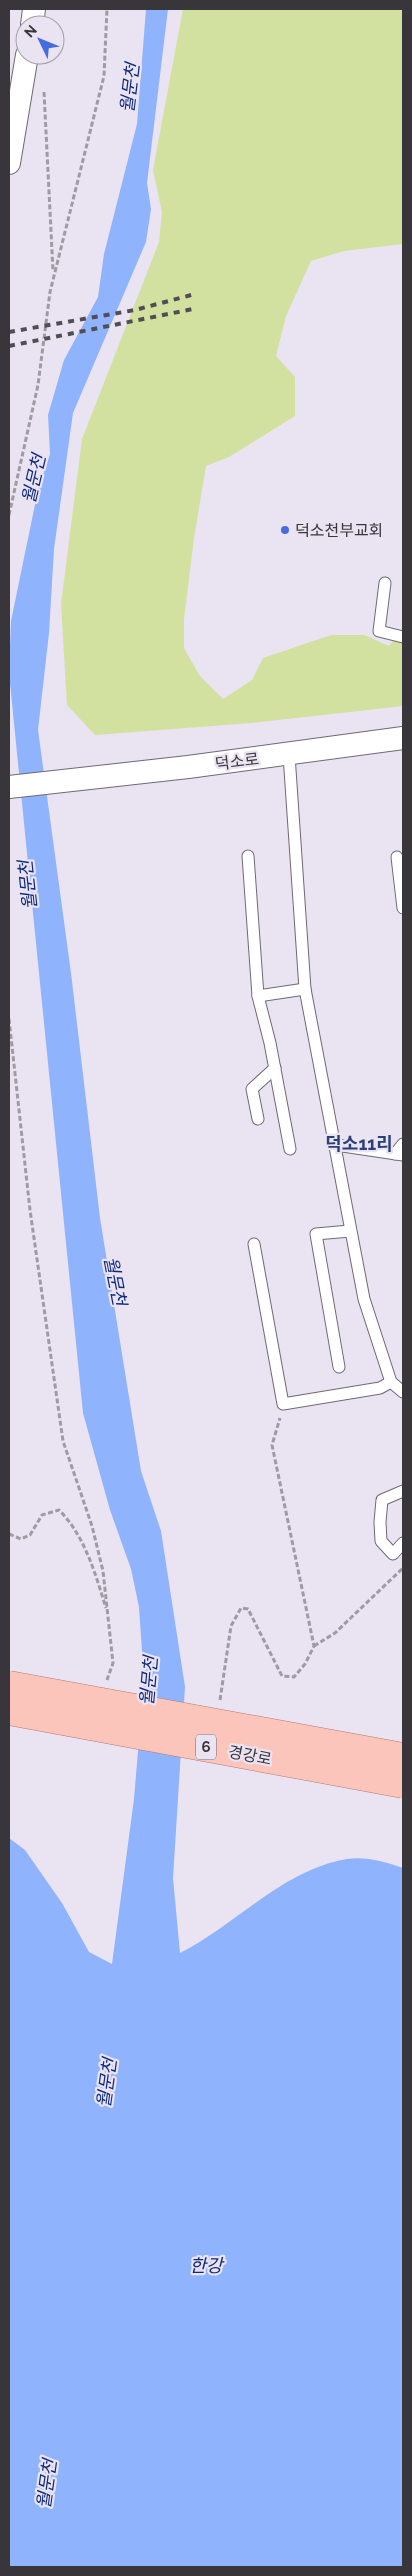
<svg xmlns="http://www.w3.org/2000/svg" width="412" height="2576" font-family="Raleway,'Noto Sans KR',sans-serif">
<rect width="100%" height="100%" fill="#eae3f1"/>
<!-- green -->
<path fill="#d3e1a0" d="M 183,9 L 403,9 L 403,244 L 344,251 L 311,261 L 286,316 L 276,356 L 295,377 L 295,416 L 229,457 L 206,466 L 194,538 L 184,619 L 184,648 L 200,676 L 223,699 L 252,680 L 263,658 L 331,635 L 364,635 L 389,646 L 403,628 L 403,706 L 251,723 L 95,735 L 67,705 L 61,604 L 82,439 L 159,242 L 162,212 L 153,170 Z"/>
<!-- water -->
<path fill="#90b3fe" d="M 146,9 L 168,9 L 147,183 L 151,209 L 146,242 L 73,413 L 54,549 L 49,633 L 38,730 L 71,973 L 100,1218 L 141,1471 L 161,1531 L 185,1687 L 173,1878 L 180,1953 C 236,1925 282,1870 347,1859 C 364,1856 387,1862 403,1868 L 403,2567 L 9,2567 L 9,1838 L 25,1850 L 62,1903 L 89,1952 L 112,1964 L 134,1799 L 144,1680 L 139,1607 L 131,1569 L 110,1510 L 83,1413 L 9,673 L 11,621 L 38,490 L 50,454 L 48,415 L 64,360 L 98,297 L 104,254 L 137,124 Z"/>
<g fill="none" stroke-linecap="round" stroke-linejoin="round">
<defs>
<g id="service">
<path d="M 385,583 L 379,631 L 403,637"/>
<path d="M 289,755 L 305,989 L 364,1299 L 391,1382 L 403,1392"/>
<path d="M 248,856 L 258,996 L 305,989"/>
<path d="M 397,857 L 403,908"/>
<path d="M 258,996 L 270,1043 L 290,1149"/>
<path d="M 258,1119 L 252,1089 L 275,1068"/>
<path d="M 336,1145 L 403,1155"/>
<path d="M 395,1154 L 403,1144"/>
<path d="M 254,1244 L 283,1404 L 380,1388 L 391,1382"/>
<path d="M 339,1367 L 316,1234 L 350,1231"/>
<path d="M 403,1491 L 382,1500 L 380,1522 L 381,1541 L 393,1554 L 403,1543"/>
</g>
<g id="minor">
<path d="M 32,25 L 34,9"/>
<path d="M 9,163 L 27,55"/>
<path d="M 9,787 L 188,767 L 403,738"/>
</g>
</defs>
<!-- service casing -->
<use href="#service" stroke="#6f6975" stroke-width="13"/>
<!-- minor casing -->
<use href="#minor" stroke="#6f6975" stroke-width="24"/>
<!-- path -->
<g stroke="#a09aa5" stroke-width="3" stroke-dasharray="5 2.5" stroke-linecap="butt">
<path d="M 44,92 L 53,271"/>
<path d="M 9,515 L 38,385 L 50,292 L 104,76 L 107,9"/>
<path d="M 9,1019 L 30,1210 L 63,1441 L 92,1526 L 103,1571 L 113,1663 L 107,1680"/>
<path d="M 9,1534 L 21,1539 L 30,1535 L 42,1515 L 59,1510 C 85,1536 95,1573 106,1608"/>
<path d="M 314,1646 L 335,1633 L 403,1568"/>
<path d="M 220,1700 L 231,1626 L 241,1608 L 248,1609 L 282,1676 L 294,1677 L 305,1664 L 314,1646 L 272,1445 L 280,1418"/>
</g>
<!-- service -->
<use href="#service" stroke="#fff" stroke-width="11"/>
<!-- minor -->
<use href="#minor" stroke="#fff" stroke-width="22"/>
<!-- rail -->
<g stroke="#514d54" stroke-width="4" stroke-dasharray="6 6" stroke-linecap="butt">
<path d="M 9,332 L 135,310 L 195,294"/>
<path d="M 9,346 L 193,309"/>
</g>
<defs>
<g id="primary-bridge">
<path d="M 9,1685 L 403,1757"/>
<path d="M 9,1711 L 403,1784"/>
</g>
</defs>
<!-- primary-bridge casing -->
<use href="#primary-bridge" stroke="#b57972" stroke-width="29" stroke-linecap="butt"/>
<!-- primary-bridge -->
<use href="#primary-bridge" stroke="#fbc5bc" stroke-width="28"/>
</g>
<!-- markers -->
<circle fill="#456cdf" stroke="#eae3f1" stroke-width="2" cx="285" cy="530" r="5"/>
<g text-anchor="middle" stroke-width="4.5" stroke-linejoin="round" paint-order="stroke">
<!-- shield labels -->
<rect fill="#eae3f1" stroke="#6d6972" stroke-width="1" x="196" y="1734.5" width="20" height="25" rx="4"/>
<g font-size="15" font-weight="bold" fill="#38353b">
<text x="206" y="1752">6</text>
</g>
<!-- poi labels -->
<g font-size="16" fill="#38353b" stroke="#eae3f1" text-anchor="start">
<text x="295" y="536">덕소천부교회</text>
</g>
<!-- street labels -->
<g font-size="16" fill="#38353b" stroke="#eae3f1">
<text transform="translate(237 761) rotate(-7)" y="6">덕소로</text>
<text transform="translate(250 1755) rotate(11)" y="6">경강로</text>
</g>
<!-- water labels -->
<g font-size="18" font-style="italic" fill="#0e2a7e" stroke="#eae3f1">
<text transform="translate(130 88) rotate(-83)" y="6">월문천</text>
<text transform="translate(34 479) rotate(-77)" y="6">월문천</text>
<text transform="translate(28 885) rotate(-96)" y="6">월문천</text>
<text transform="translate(115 1281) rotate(79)" y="6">월문천</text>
<text transform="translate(149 1681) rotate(-85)" y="6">월문천</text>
<text transform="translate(107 2083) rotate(-82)" y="6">월문천</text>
<text x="206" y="2272">한강</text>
<text transform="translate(47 2484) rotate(-82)" y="6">월문천</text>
</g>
<!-- neighbourhood labels -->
<g font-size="18" font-weight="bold" fill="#2b4079" stroke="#eae3f1">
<text x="359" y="1150">덕소11리</text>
</g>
</g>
<!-- border -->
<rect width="412" height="2576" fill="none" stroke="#38353b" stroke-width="20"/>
<!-- north arrow -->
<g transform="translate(40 40) rotate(313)"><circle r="24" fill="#eae3f1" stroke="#a39da8"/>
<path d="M0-4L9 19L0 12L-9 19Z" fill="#456cdf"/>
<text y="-8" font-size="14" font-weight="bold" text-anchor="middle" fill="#38353b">N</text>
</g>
</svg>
